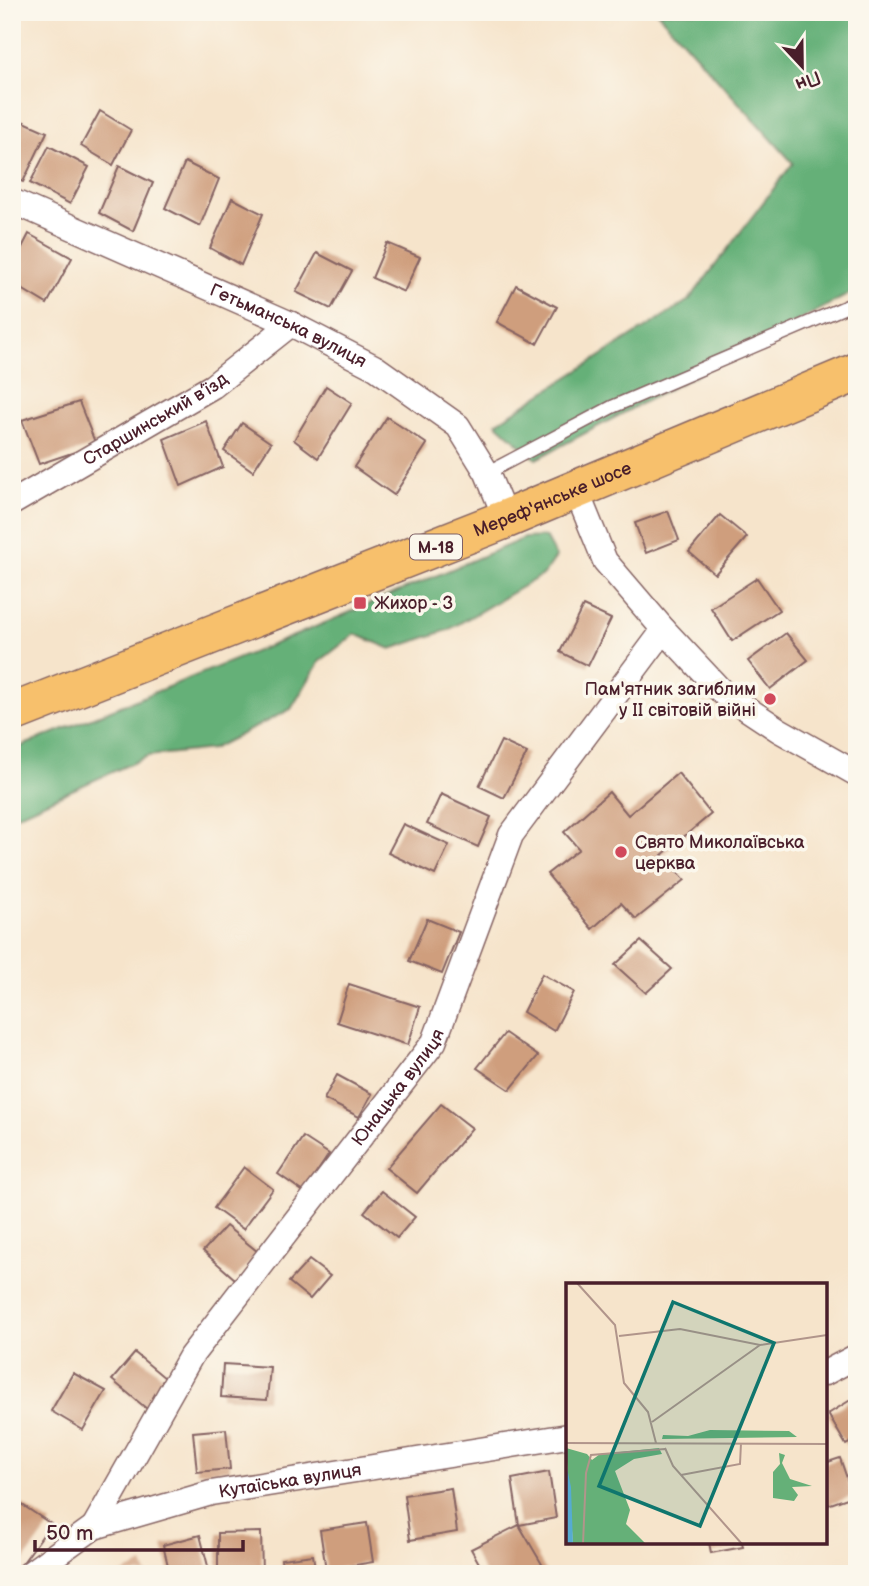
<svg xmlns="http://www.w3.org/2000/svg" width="869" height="1586" font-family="'Balsamiq Sans',sans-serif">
<rect width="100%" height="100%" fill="#fbf7ec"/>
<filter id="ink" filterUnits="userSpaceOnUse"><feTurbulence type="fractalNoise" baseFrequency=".0143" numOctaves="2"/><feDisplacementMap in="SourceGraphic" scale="14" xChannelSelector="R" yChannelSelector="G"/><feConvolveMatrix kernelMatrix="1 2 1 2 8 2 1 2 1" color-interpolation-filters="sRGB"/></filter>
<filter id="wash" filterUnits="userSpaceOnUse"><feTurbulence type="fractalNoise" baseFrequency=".00686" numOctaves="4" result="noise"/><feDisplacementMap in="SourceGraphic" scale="28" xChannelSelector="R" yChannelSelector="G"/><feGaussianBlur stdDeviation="1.57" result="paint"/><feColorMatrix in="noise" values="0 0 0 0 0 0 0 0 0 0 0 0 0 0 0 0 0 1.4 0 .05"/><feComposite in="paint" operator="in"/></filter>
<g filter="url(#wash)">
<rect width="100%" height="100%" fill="#f6e4cb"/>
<!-- forest -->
<g fill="#65b078" stroke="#586852" stroke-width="2">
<path d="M 657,12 L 857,12 L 857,290 L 536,459 L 496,423 L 689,300 L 793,163 Z"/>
<path d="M 545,537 L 556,557 L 544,574 L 448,630 L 391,649 L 355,634 L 320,661 L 291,709 L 212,749 L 148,756 L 12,817 L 12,750 L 301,633 L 525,538 Z"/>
</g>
<g id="blocks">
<!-- building -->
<g fill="#cf9e7d">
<path d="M 100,111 L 131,130 L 113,165 L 81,146 Z"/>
<path d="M 13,117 L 47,132 L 23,182 L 12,177 Z"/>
<path d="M 49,146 L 89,167 L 70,204 L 30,183 Z"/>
<path d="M 185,162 L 219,179 L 200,226 L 165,208 Z"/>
<path d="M 119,166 L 153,183 L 133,231 L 99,213 Z"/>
<path d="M 232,198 L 263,214 L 241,265 L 210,248 Z"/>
<path d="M 29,234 L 72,258 L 47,304 L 12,283 L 12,267 Z"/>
<path d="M 387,243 L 420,257 L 404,292 L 372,278 Z"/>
<path d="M 317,253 L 352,271 L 331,309 L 296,292 Z"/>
<path d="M 516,285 L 557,307 L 537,344 L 497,322 Z"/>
<path d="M 326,386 L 352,403 L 318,458 L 294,440 Z"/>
<path d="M 79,402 L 96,445 L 39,464 L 22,420 Z"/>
<path d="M 387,417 L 427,444 L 394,495 L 354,467 Z"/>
<path d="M 206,421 L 223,467 L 181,486 L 164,439 Z"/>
<path d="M 242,423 L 271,443 L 253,471 L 224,451 Z"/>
<path d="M 668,511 L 679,540 L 646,553 L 635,523 Z"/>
<path d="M 720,515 L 747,537 L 715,574 L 689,552 Z"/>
<path d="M 757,578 L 779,610 L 732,641 L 711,608 Z"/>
<path d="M 583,606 L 611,619 L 588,666 L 560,652 Z"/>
<path d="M 786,633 L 808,660 L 770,689 L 748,661 Z"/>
<path d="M 501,741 L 527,753 L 504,798 L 479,786 Z"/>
<path d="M 678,773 L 711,814 L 662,855 L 685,880 L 636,919 L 621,903 L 592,929 L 547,874 L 579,849 L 564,832 L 609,792 L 628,815 Z"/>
<path d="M 441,794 L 491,817 L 478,847 L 427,824 Z"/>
<path d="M 403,824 L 449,845 L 435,875 L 388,853 Z"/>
<path d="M 427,919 L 459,932 L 442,974 L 409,961 Z"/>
<path d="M 641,941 L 672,969 L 646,993 L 615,965 Z"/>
<path d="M 542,974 L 574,992 L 554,1031 L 523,1012 Z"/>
<path d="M 349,984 L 420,1007 L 408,1045 L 337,1022 Z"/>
<path d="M 505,1033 L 538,1056 L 510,1090 L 477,1068 Z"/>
<path d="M 337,1075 L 372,1094 L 359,1117 L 324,1099 Z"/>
<path d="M 441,1104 L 472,1128 L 417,1193 L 386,1168 Z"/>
<path d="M 303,1137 L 329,1154 L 304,1192 L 278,1174 Z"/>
<path d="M 244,1167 L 273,1189 L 243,1229 L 214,1208 Z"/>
<path d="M 382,1191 L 415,1217 L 397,1238 L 364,1212 Z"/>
<path d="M 226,1226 L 258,1252 L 235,1279 L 203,1251 Z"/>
<path d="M 309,1260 L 330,1276 L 310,1299 L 289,1282 Z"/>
<path d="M 135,1353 L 171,1383 L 147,1409 L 112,1380 Z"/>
<path d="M 223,1364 L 270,1367 L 267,1400 L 221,1397 Z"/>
<path d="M 73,1373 L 106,1391 L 83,1430 L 51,1411 Z"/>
<path d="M 857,1396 L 857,1439 L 846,1445 L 828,1414 Z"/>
<path d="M 226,1429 L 230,1469 L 197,1472 L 193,1432 Z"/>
<path d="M 840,1458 L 853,1496 L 825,1506 L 825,1463 Z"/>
<path d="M 549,1472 L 556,1518 L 519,1525 L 512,1479 Z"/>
<path d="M 451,1488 L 457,1532 L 410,1540 L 404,1495 Z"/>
<path d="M 12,1498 L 51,1524 L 19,1568 L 12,1564 Z"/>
<path d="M 367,1523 L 373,1562 L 326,1570 L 320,1530 Z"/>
<path d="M 519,1525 L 546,1571 L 540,1574 L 485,1574 L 471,1549 Z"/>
<path d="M 261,1532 L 262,1574 L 218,1574 L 218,1533 Z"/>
<path d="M 200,1535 L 210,1574 L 170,1574 L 163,1545 Z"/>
<path d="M 709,1542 L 742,1542 L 743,1547 L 711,1553 Z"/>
<path d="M 313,1555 L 316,1574 L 283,1574 L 281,1559 Z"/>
<path d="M 143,1564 L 147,1574 L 121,1574 Z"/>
</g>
</g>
</g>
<g filter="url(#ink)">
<use href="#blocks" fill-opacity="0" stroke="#866463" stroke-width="2"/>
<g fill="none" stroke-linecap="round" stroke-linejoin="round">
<defs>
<path id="lane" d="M 487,473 L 612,407 L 857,302"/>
<g id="street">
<path id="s1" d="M 12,201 L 291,324 L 376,368 L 458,426 L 487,473 L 506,519"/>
<path d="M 576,490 L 605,561 L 664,630 L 723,693 L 779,730 L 857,774"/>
<path id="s2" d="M 12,503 L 213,386 L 291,324"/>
<path d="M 825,1373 L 857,1356"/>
<path id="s3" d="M 94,1527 L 191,1356 L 434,1042 L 511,835 L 664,630"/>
<path id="s4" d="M 29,1574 L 94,1527 L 211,1493 L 568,1436"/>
</g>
<g id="highway">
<path id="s5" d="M 12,713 L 506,519 L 857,372"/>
</g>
</defs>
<!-- lane casing -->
<use href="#lane" stroke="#866463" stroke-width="15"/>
<!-- street casing -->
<use href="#street" stroke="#866463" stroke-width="27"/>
<!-- highway casing -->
<use href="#highway" stroke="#866463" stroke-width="41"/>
<!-- lane -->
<use href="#lane" stroke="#fff" stroke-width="12"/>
<!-- street -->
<use href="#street" stroke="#fff" stroke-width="24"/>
<!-- highway -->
<use href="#highway" stroke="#f7c06c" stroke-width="38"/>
</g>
</g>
<!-- markers -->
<g fill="#d1495b" stroke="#fbf7ec" stroke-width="2.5">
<rect x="353" y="596" width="14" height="14" rx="3.5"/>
<circle cx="770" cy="699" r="7"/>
<circle cx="621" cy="852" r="7"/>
</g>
<g text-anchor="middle" stroke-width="7" stroke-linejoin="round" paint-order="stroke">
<!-- shield labels -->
<rect fill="#fbf7ec" stroke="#7f6065" stroke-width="2" x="410" y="534.5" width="52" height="25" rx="5"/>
<g font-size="16" font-weight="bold" fill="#4a1f2b">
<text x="436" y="553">М-18</text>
</g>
<!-- street labels -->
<g font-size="18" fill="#4a1f2b" stroke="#fbf7ec">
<text dy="6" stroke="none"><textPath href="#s1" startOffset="303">Гетьманська вулиця</textPath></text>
<text dy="6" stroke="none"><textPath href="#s2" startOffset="166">Старшинський в’їзд</textPath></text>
<text dy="6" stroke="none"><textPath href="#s5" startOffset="581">Мереф'янське шосе</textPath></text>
<text dy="6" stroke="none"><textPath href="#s3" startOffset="536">Юнацька вулиця</textPath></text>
<text dy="6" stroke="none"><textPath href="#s4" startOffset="282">Кутаїська вулиця</textPath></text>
</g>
<!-- poi labels -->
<g font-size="18" fill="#4a1f2b" stroke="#fbf7ec" text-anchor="start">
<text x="374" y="609">Жихор - 3</text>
<text x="756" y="695" text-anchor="end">Пам'ятник загиблим<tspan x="756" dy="21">у II світовій війні</tspan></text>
<text x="635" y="848">Свято Миколаївська<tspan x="635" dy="21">церква</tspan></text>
</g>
</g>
<!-- overview -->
<g transform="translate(566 1283)">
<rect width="261" height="261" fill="#f6e4cb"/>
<path d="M 144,147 L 223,148 L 231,154 L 96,156 L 97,152 L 122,153 ZM 0,165 L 21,171 L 26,177 L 34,171 L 93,165 L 96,171 L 68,176 L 49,188 L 64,227 L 60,241 L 80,261 L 7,261 ZM 213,170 L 219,172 L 216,180 L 224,196 L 246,203 L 226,204 L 232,212 L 228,218 L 207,215 L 207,189 L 214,181 Z" fill="#65b078"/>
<path d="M 0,180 L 5,204 L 7,261 L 0,261 Z" fill="#56abd2"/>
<path fill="none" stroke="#b1958b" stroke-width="2" d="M 11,0 L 49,42 L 58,100 L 82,129 L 90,160M 53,53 L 114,46 L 194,62 L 261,52M 86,139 L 194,62M 0,160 L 261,161M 99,165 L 107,183 L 176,261M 115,192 L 174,181 L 175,160M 17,261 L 20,190 L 25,172 L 99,166"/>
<path fill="#0f766e" fill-opacity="0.15" stroke="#0f766e" stroke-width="3.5" d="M 107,19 L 208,60 L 134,243 L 33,203 Z"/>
<rect width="261" height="261" fill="none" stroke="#4a1f2b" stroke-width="3.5"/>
</g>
<!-- margin -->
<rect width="869" height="1586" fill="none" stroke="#fbf7ec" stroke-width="42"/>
<!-- north arrow -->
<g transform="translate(802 66) rotate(158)" stroke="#fbf7ec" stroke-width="5" paint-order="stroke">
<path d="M0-5L12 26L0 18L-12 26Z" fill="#4a1f2b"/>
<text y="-10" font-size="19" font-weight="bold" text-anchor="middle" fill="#4a1f2b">Пн</text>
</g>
<!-- scale -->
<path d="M35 1540v10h208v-10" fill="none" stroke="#4a1f2b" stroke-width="3.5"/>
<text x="46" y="1540" font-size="21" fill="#4a1f2b" stroke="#fbf7ec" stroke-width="5" paint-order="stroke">50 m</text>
</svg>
